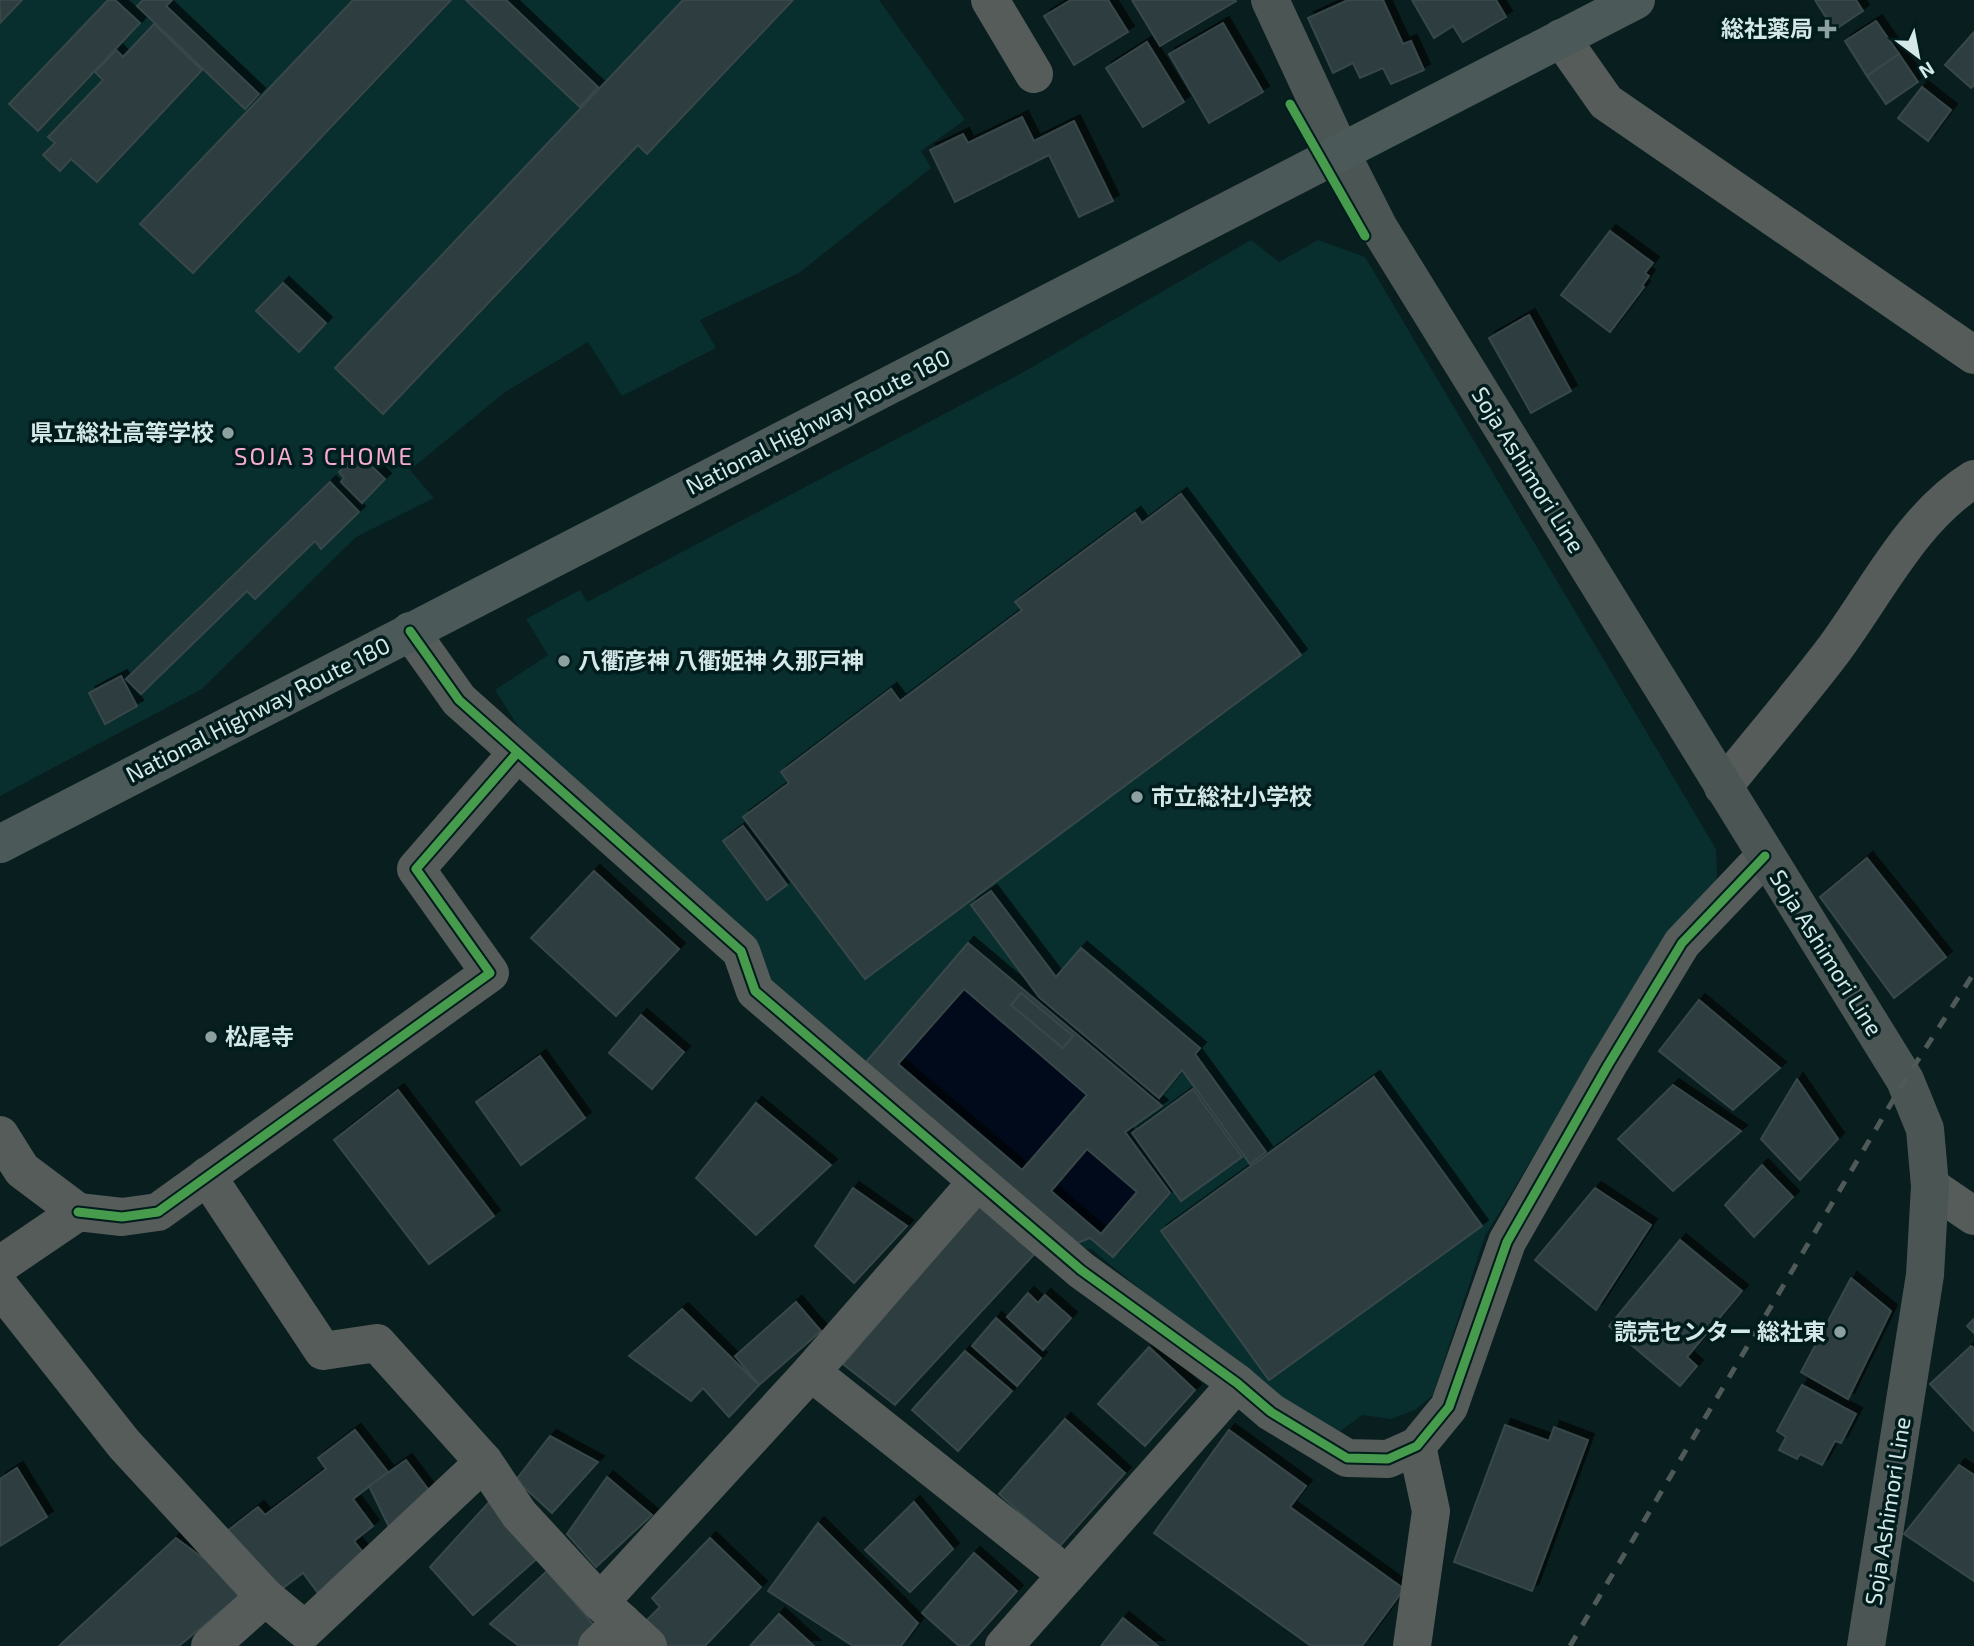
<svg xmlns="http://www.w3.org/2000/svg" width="1974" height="1646" font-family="'Exo 2','Noto Sans JP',sans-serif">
<defs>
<filter id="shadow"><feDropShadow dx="6" dy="-6" stdDeviation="0" flood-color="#0009"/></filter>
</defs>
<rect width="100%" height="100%" fill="#091e1e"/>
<!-- built -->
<g fill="#082e2e">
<path d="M 0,0 L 879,0 L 965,120 L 921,151 L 931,168 L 799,273 L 700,320 L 716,348 L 622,396 L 588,342 L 504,393 L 410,470 L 434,498 L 356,537 L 202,689 L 0,796 Z"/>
<path d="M 1251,240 L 1279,262 L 1318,240 L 1365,257 L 1716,849 L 1717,877 L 1706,898 L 1633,994 L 1485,1236 L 1433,1395 L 1415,1410 L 1391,1419 L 1362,1415 L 1338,1433 L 1267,1392 L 1091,1249 L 1073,1248 L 769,982 L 530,745 L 495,690 L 548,655 L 526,619 L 580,590 L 587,602 L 1020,374 Z"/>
</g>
<!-- water -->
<g fill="#010a1b">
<path d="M 964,989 L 1087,1095 L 1022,1170 L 898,1064 Z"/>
<path d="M 1087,1149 L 1137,1192 L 1101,1234 L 1051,1191 Z"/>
</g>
<!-- building -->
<g fill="#2e3e40" stroke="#384749" stroke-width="2" fill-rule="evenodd" filter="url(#shadow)">
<path d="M 0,0 L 22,0 L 0,23 Z"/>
<path d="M 108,0 L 115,0 L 140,23 L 38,131 L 9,104 Z"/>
<path d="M 143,0 L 172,0 L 166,6 L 259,94 L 245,109 L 137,6 Z"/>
<path d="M 353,0 L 451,0 L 193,273 L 140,224 Z"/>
<path d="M 466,0 L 506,0 L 598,87 L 580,107 Z"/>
<path d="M 683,0 L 793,0 L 647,154 L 638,145 L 383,414 L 335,368 Z"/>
<path d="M 1071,0 L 1108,0 L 1128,32 L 1074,65 L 1044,16 Z"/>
<path d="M 1132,0 L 1235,0 L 1236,1 L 1160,46 Z"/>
<path d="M 1348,0 L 1383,0 L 1403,44 L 1411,41 L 1424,70 L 1391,84 L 1383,68 L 1360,78 L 1353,63 L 1333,73 L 1308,18 Z"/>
<path d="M 1412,0 L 1496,0 L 1506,17 L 1463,42 L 1453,26 L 1434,38 Z"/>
<path d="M 1815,0 L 1856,0 L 1863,11 L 1834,30 Z"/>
<path d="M 1876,21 L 1899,54 L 1867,76 L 1845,41 Z"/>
<path d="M 1223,23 L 1263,92 L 1209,123 L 1169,54 Z"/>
<path d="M 154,24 L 202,70 L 97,182 L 71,159 L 60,171 L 43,155 L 55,143 L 48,137 L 103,80 L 95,72 L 116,50 L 123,57 Z"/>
<path d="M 1974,32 L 1974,85 L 1971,88 L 1945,65 Z"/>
<path d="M 1147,42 L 1184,102 L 1143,127 L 1106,68 Z"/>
<path d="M 1899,54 L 1918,82 L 1886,104 L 1867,76 Z"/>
<path d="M 1922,87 L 1951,110 L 1928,141 L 1898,118 Z"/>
<path d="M 1022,117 L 1034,141 L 1074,121 L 1113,201 L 1079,217 L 1049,155 L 955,202 L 930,150 L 963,134 L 968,143 Z"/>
<path d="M 1610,231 L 1653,263 L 1645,273 L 1649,276 L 1642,286 L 1644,287 L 1610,332 L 1561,295 Z"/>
<path d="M 283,283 L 326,323 L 299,352 L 256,311 Z"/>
<path d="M 1529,315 L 1571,391 L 1531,413 L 1489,338 Z"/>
<path d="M 353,458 L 362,467 L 367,462 L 385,479 L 362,503 L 341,482 L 344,478 L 339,472 Z"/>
<path d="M 330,482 L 359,512 L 321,549 L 315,541 L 255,599 L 247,591 L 141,694 L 126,679 Z"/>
<path d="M 1181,494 L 1301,655 L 865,979 L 743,817 L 789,783 L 781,772 L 891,689 L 900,701 L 1022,610 L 1015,602 L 1135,513 L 1142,523 Z"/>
<path d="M 121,676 L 137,706 L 105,724 L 89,693 Z"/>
<path d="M 743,826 L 787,885 L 767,900 L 723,841 Z"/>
<path d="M 1867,858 L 1946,957 L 1894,998 L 1820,897 Z"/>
<path d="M 594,871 L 679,949 L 616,1016 L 531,938 Z"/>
<path d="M 991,891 L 1056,977 L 1081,948 L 1200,1048 L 1195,1054 L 1266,1152 L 1250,1164 L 1182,1070 L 1159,1098 L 1039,997 L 971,905 Z"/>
<path d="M 968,943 L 1162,1106 L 1125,1132 L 1170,1193 L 1113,1257 L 1090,1238 L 1077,1243 L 866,1062 ZM 964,989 L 1087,1095 L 1022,1170 L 898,1064 ZM 1021,993 L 1073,1036 L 1063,1048 L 1011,1005 ZM 1087,1149 L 1137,1192 L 1101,1234 L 1051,1191 Z"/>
<path d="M 1021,993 L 1073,1036 L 1063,1048 L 1011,1005 Z"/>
<path d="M 1699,1000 L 1780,1068 L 1733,1110 L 1659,1051 Z"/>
<path d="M 641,1015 L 684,1052 L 652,1089 L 609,1053 Z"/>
<path d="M 540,1056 L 585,1118 L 521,1165 L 476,1102 Z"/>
<path d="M 1374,1077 L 1482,1226 L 1269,1380 L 1161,1231 Z"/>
<path d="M 1797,1079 L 1838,1139 L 1800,1180 L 1761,1139 Z"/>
<path d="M 1673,1085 L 1741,1131 L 1673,1191 L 1618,1139 Z"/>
<path d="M 1193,1089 L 1242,1157 L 1181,1201 L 1132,1133 Z"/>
<path d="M 398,1090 L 494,1216 L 429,1264 L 334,1140 Z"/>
<path d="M 756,1103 L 831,1165 L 756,1235 L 696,1178 Z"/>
<path d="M 1762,1165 L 1793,1197 L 1754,1237 L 1725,1205 Z"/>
<path d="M 853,1188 L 907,1226 L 854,1283 L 815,1246 Z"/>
<path d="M 1595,1188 L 1651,1225 L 1596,1310 L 1535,1260 Z"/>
<path d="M 984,1200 L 1039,1249 L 895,1405 L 843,1364 Z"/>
<path d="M 1680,1240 L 1742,1291 L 1687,1357 L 1697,1366 L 1680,1386 L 1609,1326 Z"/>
<path d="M 1851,1278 L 1891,1311 L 1848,1399 L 1801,1372 Z"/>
<path d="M 1028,1293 L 1038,1303 L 1045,1295 L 1071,1318 L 1043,1350 L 1007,1317 Z"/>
<path d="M 796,1302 L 821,1331 L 759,1385 L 735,1356 Z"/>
<path d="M 682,1309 L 759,1385 L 729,1417 L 703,1388 L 691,1401 L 629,1356 Z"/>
<path d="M 996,1318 L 1041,1358 L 1017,1386 L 972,1346 Z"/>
<path d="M 1974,1319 L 1974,1333 L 1967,1326 Z"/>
<path d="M 1971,1346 L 1974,1348 L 1974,1431 L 1930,1384 Z"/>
<path d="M 1149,1347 L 1195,1390 L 1145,1446 L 1098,1404 Z"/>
<path d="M 965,1351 L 1012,1391 L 958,1451 L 912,1410 Z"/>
<path d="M 1802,1385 L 1856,1414 L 1841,1443 L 1835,1441 L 1822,1465 L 1800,1454 L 1797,1459 L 1779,1450 L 1786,1437 L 1777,1431 Z"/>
<path d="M 1065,1419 L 1125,1473 L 1059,1547 L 999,1494 Z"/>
<path d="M 1505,1425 L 1549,1441 L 1554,1427 L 1588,1440 L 1532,1591 L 1454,1562 Z"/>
<path d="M 355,1430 L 388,1472 L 353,1499 L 373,1526 L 354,1541 L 370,1561 L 321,1597 L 303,1573 L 275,1594 L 226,1532 L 258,1507 L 265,1515 L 326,1469 L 318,1458 Z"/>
<path d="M 1229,1430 L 1306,1486 L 1290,1507 L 1404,1589 L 1362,1646 L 1311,1646 L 1154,1533 Z"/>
<path d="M 550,1436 L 598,1462 L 552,1513 L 516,1480 Z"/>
<path d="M 406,1460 L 431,1493 L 389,1527 L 369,1486 Z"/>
<path d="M 1959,1465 L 1974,1475 L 1974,1581 L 1904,1534 Z"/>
<path d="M 17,1468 L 47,1517 L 0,1546 L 0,1479 Z"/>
<path d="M 607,1477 L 652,1515 L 596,1567 L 567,1534 Z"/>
<path d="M 491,1500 L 538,1558 L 473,1615 L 430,1567 Z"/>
<path d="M 914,1502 L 953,1549 L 910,1592 L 865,1550 Z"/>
<path d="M 818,1523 L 918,1623 L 901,1646 L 853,1646 L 768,1591 Z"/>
<path d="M 176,1538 L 246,1590 L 179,1646 L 59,1646 Z"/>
<path d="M 710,1538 L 761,1587 L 705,1646 L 668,1646 L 644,1623 L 660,1607 L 652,1598 Z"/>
<path d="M 974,1553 L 1017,1591 L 968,1646 L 959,1646 L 922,1613 Z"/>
<path d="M 547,1571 L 605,1638 L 592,1646 L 519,1646 L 490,1624 Z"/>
<path d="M 779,1614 L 814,1646 L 750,1646 Z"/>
<path d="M 1123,1618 L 1158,1646 L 1101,1646 Z"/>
</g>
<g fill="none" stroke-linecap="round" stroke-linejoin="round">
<!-- street -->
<g stroke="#565c5a" stroke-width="38">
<path d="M 990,0 L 1034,74"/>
<path d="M 1561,38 L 1606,102 L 1974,355"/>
<path d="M 410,631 L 459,700 L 741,951 L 755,991 L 1081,1270 L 1237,1383 L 1271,1412 L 1347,1458 L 1388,1459 L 1417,1446 L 1449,1407 L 1507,1242 L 1608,1065 L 1682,943 L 1765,856"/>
<path d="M 1723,787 C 1759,742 1797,698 1832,652 C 1875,595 1911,518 1974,479"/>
<path d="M 0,1135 L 22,1170 L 78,1212 L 0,1265"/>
<path d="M 207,1176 L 323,1351 L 377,1343 L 484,1462 L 519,1514 L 600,1602 L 648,1646"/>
<path d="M 1930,1186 L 1974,1216"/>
<path d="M 78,1212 L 122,1217 L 158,1212 L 490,973 L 416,869 L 517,753"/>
<path d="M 0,1287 L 124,1444 L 265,1597 L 210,1646"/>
<path d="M 811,1372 L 1067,1575"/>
<path d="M 265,1597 L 305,1630 L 484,1462"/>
<path d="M 600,1602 L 811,1372 L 977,1182"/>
<path d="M 597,1646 L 622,1622"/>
<path d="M 1004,1646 L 1237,1383"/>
<path d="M 1412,1646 L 1431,1511 L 1417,1446"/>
</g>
<!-- secondary -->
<path stroke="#4a5554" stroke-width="38" d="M 1270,0 L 1341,153 L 1379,228 L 1905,1080 L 1925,1129 L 1930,1186 L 1925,1275 L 1866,1646"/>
<!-- highway -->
<path stroke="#4b5a58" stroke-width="38" d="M 0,844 L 1636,0"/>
<!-- rail -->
<path stroke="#4f5a58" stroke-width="5" stroke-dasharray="12 12" stroke-linecap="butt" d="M 1570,1646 L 1905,1080 L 1974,973"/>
<defs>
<g id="cycleway">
<path d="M 1290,104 L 1365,236"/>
<path d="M 410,631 L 459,700 L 741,951 L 755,991 L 1081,1270 L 1237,1383 L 1271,1412 L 1347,1458 L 1388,1459 L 1417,1446 L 1449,1407 L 1507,1242 L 1608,1065 L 1682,943 L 1765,856"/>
<path d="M 78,1212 L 122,1217 L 158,1212 L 490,973 L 416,869 L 517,753"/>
</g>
</defs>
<!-- cycleway casing -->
<use href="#cycleway" stroke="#011c1c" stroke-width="13"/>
<!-- cycleway -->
<use href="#cycleway" stroke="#469c4c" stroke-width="9"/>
</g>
<!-- markers -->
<g fill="#8da1a1" stroke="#011c1c" stroke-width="2.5">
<path d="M1823.5 18.5h7v7h7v7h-7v7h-7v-7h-7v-7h7z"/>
<circle cx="228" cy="433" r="7"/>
<circle cx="564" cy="661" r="7"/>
<circle cx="1137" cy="797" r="7"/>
<circle cx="211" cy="1037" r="7"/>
<circle cx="1840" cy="1332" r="7"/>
</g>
<g text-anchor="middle" stroke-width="7" stroke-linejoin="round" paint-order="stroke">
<!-- poi labels -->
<g font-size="23" font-weight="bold" fill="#d4e8e8" stroke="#011c1c" text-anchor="end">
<text x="1813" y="37">総社薬局</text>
<text x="214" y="441">県立総社高等学校</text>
<text x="578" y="669" text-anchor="start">八衢彦神 八衢姫神 久那戸神</text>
<text x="1151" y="805" text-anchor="start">市立総社小学校</text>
<text x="225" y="1045" text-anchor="start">松尾寺</text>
<text x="1826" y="1340">読売センター 総社東</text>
</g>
<!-- street labels -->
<g font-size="23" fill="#d4e8e8" stroke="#011c1c">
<text transform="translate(818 422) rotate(-27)" y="8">National Highway Route 180</text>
<text transform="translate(1528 470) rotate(58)" y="8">Soja Ashimori Line</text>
<text transform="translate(258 710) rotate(-27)" y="8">National Highway Route 180</text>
<text transform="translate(1826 953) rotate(58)" y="8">Soja Ashimori Line</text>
<text transform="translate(1888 1511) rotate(-81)" y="8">Soja Ashimori Line</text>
</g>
<!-- neighbourhood labels -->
<g font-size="24" letter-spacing="2" fill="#f7acd2" stroke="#011c1c">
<text x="324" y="465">SOJA 3 CHOME</text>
</g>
</g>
<!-- north arrow -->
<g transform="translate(1918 56) rotate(148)" stroke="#011c1c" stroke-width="5" paint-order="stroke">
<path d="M0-5L12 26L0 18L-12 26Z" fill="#d4e8e8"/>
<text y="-10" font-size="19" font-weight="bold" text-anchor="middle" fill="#d4e8e8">N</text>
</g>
</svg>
